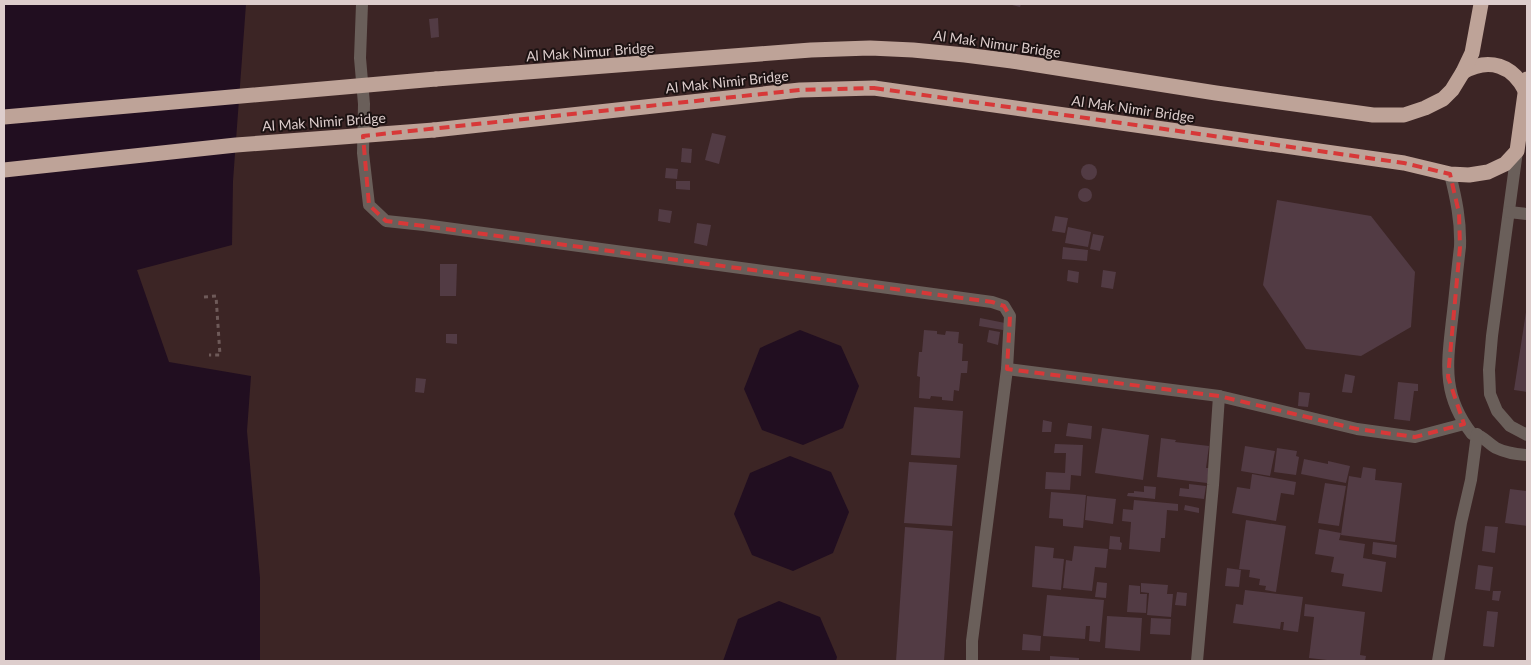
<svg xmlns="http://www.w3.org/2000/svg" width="1531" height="665" font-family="Lato,sans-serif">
<rect width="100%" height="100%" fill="#3c2525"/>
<!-- water -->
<g fill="#210e20">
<path d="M 4,4 L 246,4 L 233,181 L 232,245 L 137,270 L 169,362 L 251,376 L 247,431 L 260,578 L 260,661 L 4,661 Z"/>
<path d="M 800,330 L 841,346 L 859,386 L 843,428 L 803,445 L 762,430 L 744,389 L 760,348 Z"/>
<path d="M 790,456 L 831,472 L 849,512 L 833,553 L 793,571 L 752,555 L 734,514 L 750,473 Z"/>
<path d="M 779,601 L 820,617 L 837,657 L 836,661 L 723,661 L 738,619 Z"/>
</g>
<!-- building -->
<g fill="#523b44">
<path d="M 1008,4 L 1021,4 L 1020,7 Z"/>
<path d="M 438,18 L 439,37 L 431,38 L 429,19 Z"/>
<path d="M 712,133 L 726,136 L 719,164 L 705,160 Z"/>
<path d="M 682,148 L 692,149 L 691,163 L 681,162 Z"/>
<circle cx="1089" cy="172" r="8"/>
<path d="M 666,168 L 678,169 L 677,179 L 665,178 Z"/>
<path d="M 676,181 L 690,181 L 690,190 L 676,189 Z"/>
<circle cx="1085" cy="195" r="7"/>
<path d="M 1277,200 L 1371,216 L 1415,272 L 1411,327 L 1361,356 L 1306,349 L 1263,285 Z"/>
<path d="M 659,209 L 672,211 L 670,223 L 658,221 Z"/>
<path d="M 1055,216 L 1068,218 L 1065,233 L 1052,231 Z"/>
<path d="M 697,223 L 711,225 L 707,246 L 694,243 Z"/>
<path d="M 1068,227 L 1091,232 L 1088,247 L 1065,243 Z"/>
<path d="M 1093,234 L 1104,236 L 1100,251 L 1090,249 Z"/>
<path d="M 1063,247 L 1088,250 L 1087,261 L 1062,259 Z"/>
<path d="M 440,264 L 457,264 L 456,296 L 440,296 Z"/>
<path d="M 1068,270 L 1079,272 L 1078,283 L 1067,281 Z"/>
<path d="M 1103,270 L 1116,272 L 1113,289 L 1101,287 Z"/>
<path d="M 1526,312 L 1527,312 L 1527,392 L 1514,390 Z"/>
<path d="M 980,318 L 1005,323 L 1003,330 L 979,326 Z"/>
<path d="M 924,330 L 937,331 L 937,334 L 945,335 L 946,331 L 959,332 L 958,343 L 963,344 L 962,361 L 968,361 L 967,373 L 961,373 L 959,391 L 954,390 L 953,401 L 942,400 L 942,397 L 931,396 L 930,399 L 919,398 L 920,377 L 917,376 L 919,352 L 922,352 Z"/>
<path d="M 989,330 L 1000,332 L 998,345 L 987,342 Z"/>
<path d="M 446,334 L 457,334 L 457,344 L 446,343 Z"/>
<path d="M 1345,374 L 1355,376 L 1352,393 L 1342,392 Z"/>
<path d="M 416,378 L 426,379 L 424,393 L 415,392 Z"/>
<path d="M 1398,382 L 1418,384 L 1418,391 L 1414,391 L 1410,421 L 1394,419 Z"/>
<path d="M 1299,392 L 1310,393 L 1308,407 L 1298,406 Z"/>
<path d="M 914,407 L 963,411 L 960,458 L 911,455 Z"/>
<path d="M 1043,420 L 1052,422 L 1051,432 L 1042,432 Z"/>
<path d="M 1068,423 L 1092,426 L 1091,439 L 1066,436 Z"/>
<path d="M 1102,428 L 1149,435 L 1143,480 L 1095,473 Z"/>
<path d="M 1161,438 L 1176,440 L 1175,442 L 1209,446 L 1206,468 L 1209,468 L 1207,483 L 1157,477 Z"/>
<path d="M 1055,444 L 1083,445 L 1081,476 L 1071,475 L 1070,490 L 1045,489 L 1046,472 L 1065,473 L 1066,453 L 1054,453 Z"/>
<path d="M 1245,446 L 1275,451 L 1270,476 L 1241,471 Z"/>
<path d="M 1277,448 L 1297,451 L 1296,456 L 1299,457 L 1296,475 L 1274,472 Z"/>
<path d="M 1304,459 L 1328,464 L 1328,461 L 1350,466 L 1346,483 L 1301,474 Z"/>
<path d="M 909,462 L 957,465 L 952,526 L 904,523 Z"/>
<path d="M 1363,467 L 1376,469 L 1375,480 L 1402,483 L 1395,542 L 1341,535 L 1349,476 L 1361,478 Z"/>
<path d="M 1252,474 L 1296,482 L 1294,495 L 1281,493 L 1276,521 L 1232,513 L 1237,487 L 1250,489 Z"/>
<path d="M 1325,483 L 1346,486 L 1339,526 L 1318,523 Z"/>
<path d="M 1189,484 L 1206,486 L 1204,499 L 1179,496 L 1180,488 L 1189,489 Z"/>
<path d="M 1144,486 L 1156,487 L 1155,499 L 1127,496 L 1128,493 L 1134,493 L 1134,491 L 1144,492 Z"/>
<path d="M 1510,489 L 1527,491 L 1527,526 L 1505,523 Z"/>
<path d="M 1051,492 L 1086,495 L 1083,528 L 1063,526 L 1063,519 L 1049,518 Z"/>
<path d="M 1087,496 L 1116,499 L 1113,524 L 1085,520 Z"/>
<path d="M 1134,500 L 1178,504 L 1178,511 L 1167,510 L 1165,538 L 1161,538 L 1160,552 L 1129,549 L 1131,522 L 1122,521 L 1123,509 L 1133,510 Z"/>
<path d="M 1185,505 L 1199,508 L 1199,513 L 1184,510 Z"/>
<path d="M 1246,520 L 1286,526 L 1276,592 L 1265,590 L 1266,586 L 1259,585 L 1260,579 L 1249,577 L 1250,570 L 1239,569 Z"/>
<path d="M 1485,526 L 1498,527 L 1495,553 L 1482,551 Z"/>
<path d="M 905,527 L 953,531 L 944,661 L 896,661 Z"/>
<path d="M 1319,529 L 1341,533 L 1339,540 L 1365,544 L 1363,558 L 1386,562 L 1382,592 L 1342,586 L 1344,574 L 1331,572 L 1334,557 L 1315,554 Z"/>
<path d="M 1110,536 L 1120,537 L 1120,542 L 1122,543 L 1121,550 L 1109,549 Z"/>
<path d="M 1373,542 L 1397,545 L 1396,558 L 1372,554 Z"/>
<path d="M 1035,546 L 1054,548 L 1053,558 L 1064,559 L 1061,590 L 1032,587 Z"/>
<path d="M 1074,546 L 1108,549 L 1106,568 L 1095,567 L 1092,591 L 1063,588 L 1066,560 L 1072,561 Z"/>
<path d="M 1478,565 L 1493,567 L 1490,591 L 1475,589 Z"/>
<path d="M 1227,568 L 1241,570 L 1239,587 L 1225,586 Z"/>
<path d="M 1097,582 L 1107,583 L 1106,598 L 1095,597 Z"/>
<path d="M 1141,583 L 1168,585 L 1167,594 L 1173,594 L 1171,617 L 1147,615 L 1149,593 L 1141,592 Z"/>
<path d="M 1129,585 L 1140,586 L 1140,594 L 1147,594 L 1146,613 L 1127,612 Z"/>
<path d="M 1245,590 L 1303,597 L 1298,632 L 1283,630 L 1284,622 L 1281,622 L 1280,629 L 1233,623 L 1236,604 L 1243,605 Z"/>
<path d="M 1493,591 L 1501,591 L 1499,601 L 1492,600 Z"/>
<path d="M 1177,592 L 1187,593 L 1186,606 L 1175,605 Z"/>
<path d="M 1047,595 L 1104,600 L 1100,642 L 1089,641 L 1090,626 L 1086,626 L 1085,639 L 1043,636 Z"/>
<path d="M 1305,604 L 1365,612 L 1360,655 L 1366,656 L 1365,661 L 1327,661 L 1327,660 L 1309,658 L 1314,617 L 1304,616 Z"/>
<path d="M 1487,611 L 1498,612 L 1494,647 L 1483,646 Z"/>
<path d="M 1107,616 L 1142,618 L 1140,651 L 1105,648 Z"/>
<path d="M 1151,618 L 1171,619 L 1170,635 L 1150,634 Z"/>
<path d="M 1023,634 L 1041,636 L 1040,651 L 1022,650 Z"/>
<path d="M 1050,656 L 1079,658 L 1079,661 L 1050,661 Z"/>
</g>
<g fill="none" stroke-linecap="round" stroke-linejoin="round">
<!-- path -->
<path stroke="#6e5a59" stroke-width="3" stroke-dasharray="4 4" stroke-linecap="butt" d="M 204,297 L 216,296 L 220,355 L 209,355"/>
<!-- minor -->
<g stroke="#6a5f5a" stroke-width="12">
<path d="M 362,4 L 360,58 L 364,104 L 363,153 L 369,205 L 386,221 L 424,225 L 992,302 L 1004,306 L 1010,316 L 1007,369 L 972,641 L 972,661"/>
<path d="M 1517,151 L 1492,336 L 1489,370 L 1490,394 L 1497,411 L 1510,426 L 1527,435"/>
<path d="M 1450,174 C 1456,198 1461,221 1460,247 C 1457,271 1455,296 1452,320 C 1447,365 1442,395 1472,434 C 1482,434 1487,443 1496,448 C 1506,453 1516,454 1527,455"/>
<path d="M 1509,212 L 1527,214"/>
<path d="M 1007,369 L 1219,396 L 1357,429 L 1415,437 L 1464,424"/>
<path d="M 1197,661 L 1213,485 L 1219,396"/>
<path d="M 1438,661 L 1461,523 L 1471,480 L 1477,434"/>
</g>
<!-- highway -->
<g stroke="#bea398" stroke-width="15">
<path d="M 1463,72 C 1489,57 1513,65 1526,92"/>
<path d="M 436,79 L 811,50 L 870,48 L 913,50 L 965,55 L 1012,61 L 1216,93 L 1373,115 L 1404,115 L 1425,108 L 1443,99 L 1452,90 L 1463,72 L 1472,53 L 1481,4"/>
<path d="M 434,130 L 800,90 L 874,88 L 1404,163 L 1450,174 L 1469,175 L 1488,172 L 1505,164 L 1517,151 L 1527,79"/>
</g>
<!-- highway-bridge -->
<g stroke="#bea398" stroke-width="15">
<path d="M 4,117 L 436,79"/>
<path d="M 4,170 L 236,145 L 434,130"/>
</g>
</g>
<!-- marked area -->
<path fill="none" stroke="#d73838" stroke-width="4" stroke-dasharray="10 6" stroke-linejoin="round" d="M 874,88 L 1404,163 L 1450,174 L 1459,213 L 1460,247 L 1448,377 L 1464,424 L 1415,437 L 1357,429 L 1219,396 L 1007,369 L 1010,316 L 1004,306 L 992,302 L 386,221 L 369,205 L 363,136 L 800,90 Z"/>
<g text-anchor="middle" stroke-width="4" stroke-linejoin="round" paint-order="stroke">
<!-- street labels -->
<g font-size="14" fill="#ddcdcc" stroke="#1c1212">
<text transform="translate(997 44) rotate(8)" y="5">Al Mak Nimur Bridge</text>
<text transform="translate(590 52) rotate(-4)" y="5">Al Mak Nimur Bridge</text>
<text transform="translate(727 82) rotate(-6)" y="5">Al Mak Nimir Bridge</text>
<text transform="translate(1133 109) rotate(8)" y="5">Al Mak Nimir Bridge</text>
<text transform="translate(324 122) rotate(-4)" y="5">Al Mak Nimir Bridge</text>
</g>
</g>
<!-- border -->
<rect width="1531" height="665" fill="none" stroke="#ddcdcc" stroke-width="10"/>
</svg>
